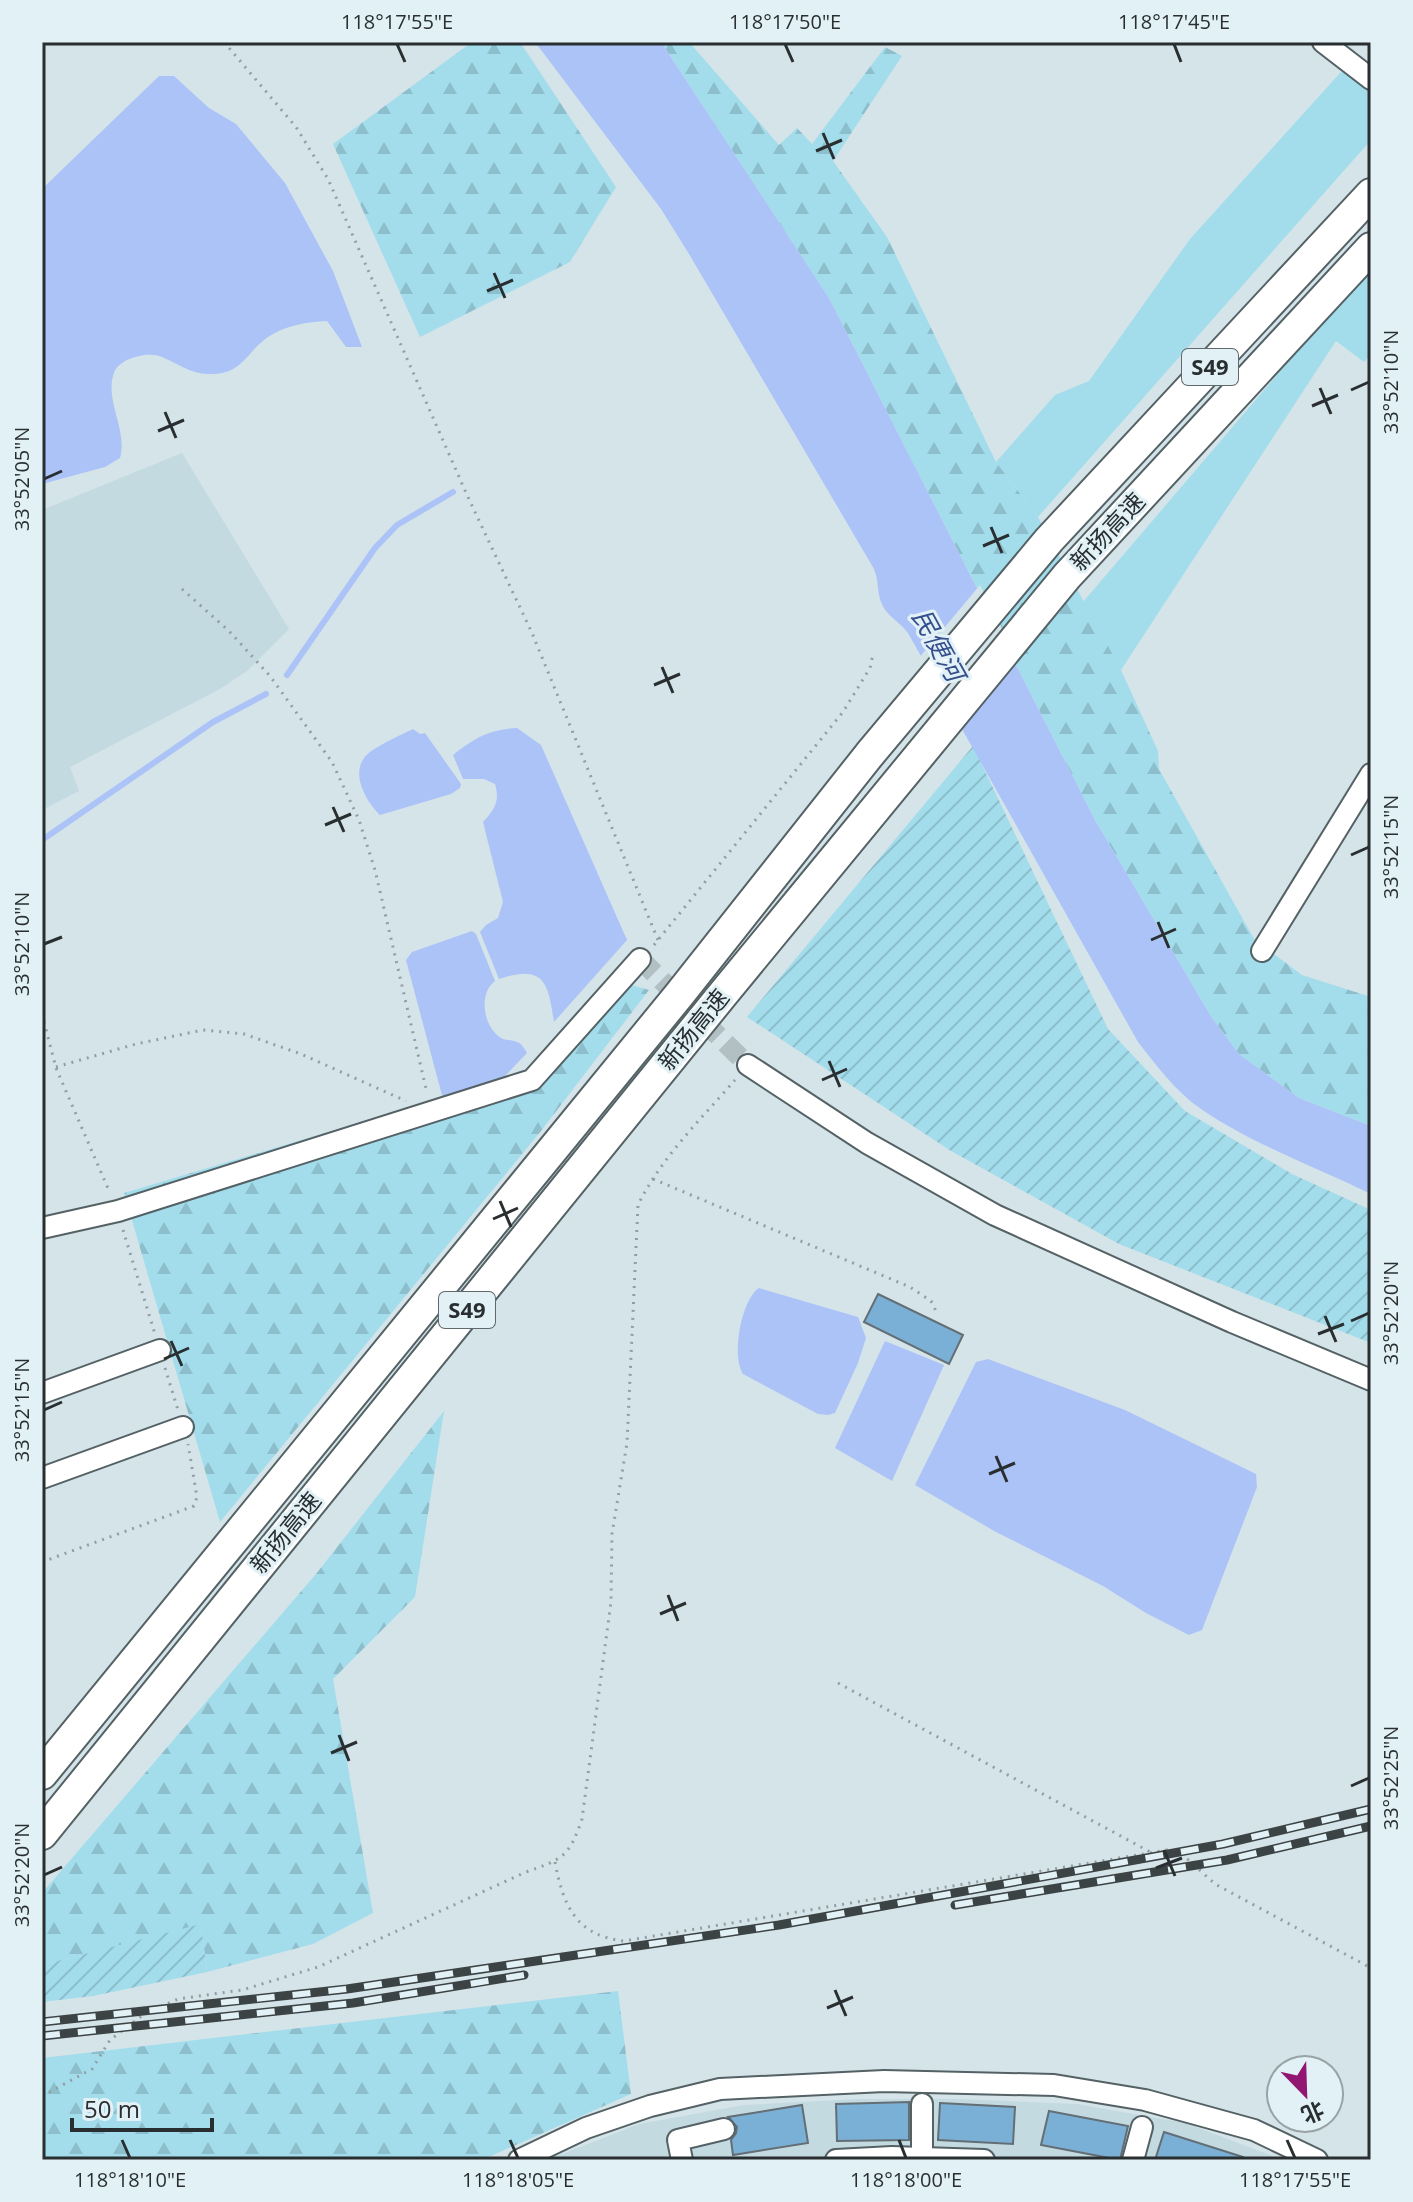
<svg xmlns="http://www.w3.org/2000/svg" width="1413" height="2202" font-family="'Open Sans','Noto Sans SC',sans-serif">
<defs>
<pattern id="forest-firs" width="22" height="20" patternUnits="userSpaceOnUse" patternTransform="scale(2)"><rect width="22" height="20" fill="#a3ddec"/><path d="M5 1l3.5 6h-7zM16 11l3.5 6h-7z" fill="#8cbecb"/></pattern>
<pattern id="garden-furrows" width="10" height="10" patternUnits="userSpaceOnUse" patternTransform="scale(2)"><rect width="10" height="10" fill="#a3ddec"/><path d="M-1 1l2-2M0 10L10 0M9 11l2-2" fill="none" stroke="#8cbecb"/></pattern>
</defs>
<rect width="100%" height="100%" fill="#d5e4e8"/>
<!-- built -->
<g fill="#c3dae1">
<path d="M 182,453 L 289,629 L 247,671 L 220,689 L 70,767 L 79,791 L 42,810 L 42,510 Z"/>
<path d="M 860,2099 L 960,2099 L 1077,2104 L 1185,2123 L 1283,2160 L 547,2160 L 639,2124 L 744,2105 Z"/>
</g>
<!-- grass -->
<g fill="#a3ddec">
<path d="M 1349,70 L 1371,89 L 1371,140 L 1038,517 L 996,462 L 1055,395 L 1089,381 L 1190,239 L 1340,73 Z"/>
<path d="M 1371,265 L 1371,354 L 1364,362 L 1336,341 L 1121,670 L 1083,602 Z"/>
</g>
<!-- forest -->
<g fill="url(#forest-firs)">
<path d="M 472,42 L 520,42 L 616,187 L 570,262 L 420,337 L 333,144 Z"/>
<path d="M 661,42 L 689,42 L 779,145 L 797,128 L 812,144 L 885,47 L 902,56 L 833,161 L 887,237 L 996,462 L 1038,517 L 1121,670 L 1158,751 L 1159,769 L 1254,939 L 1302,975 L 1371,997 L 1371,1126 L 1299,1098 L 1239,1054 L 1212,1018 L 1095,820 L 829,298 Z"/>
<path d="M 628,984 L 649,990 L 541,1131 L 220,1522 L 124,1193 L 422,1104 L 431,1123 L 535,1091 Z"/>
<path d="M 444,1411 L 415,1597 L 333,1679 L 373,1913 L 313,1944 L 207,1972 L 201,1925 L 42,1965 L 42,1893 L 316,1574 Z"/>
<path d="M 618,1991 L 631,2094 L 482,2160 L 42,2160 L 42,2058 Z"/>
</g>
<!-- garden -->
<g fill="url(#garden-furrows)">
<path d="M 973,746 L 1108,1029 L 1185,1111 L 1292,1174 L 1371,1210 L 1371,1343 L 1119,1244 L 951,1151 L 747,1017 Z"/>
<path d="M 201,1924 L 207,1972 L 93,1996 L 42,2002 L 42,1965 Z"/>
</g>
<!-- water -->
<g fill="#acc3f8">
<path d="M 535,42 L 661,42 L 829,298 L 1095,820 L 1212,1018 L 1239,1054 L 1299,1098 L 1371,1126 L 1371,1194 C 1315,1167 1252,1144 1201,1109 C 1176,1092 1156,1065 1138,1042 L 908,633 C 900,622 885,615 881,602 C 877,592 879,581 874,569 L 689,254 L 661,209 Z"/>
<path d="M 159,76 L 174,76 L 209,108 L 236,124 L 285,183 L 333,271 L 362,347 L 346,347 L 327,321 C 307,322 286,325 268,337 C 245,353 243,375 208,374 C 191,374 177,363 162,357 C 149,351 119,358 114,373 C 104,400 128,430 120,458 L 105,467 L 42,484 L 42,189 Z"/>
<path d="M 517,728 L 541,745 L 627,940 L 554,1022 C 548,982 544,964 499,979 L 480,932 L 486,925 L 498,918 L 503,902 L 483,822 C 495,809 500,801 495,784 L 484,779 L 463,779 L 453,755 C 474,738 490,729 517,728 Z"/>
<path d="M 413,729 L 420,734 L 425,733 L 461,784 L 460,788 L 451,794 L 380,815 C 367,802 351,776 364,758 C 371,748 401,735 413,729 Z"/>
<path d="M 472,931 L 476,934 L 495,981 C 480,992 482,1020 496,1034 C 507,1046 517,1033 527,1053 L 501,1080 L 443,1099 L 406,960 L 412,952 Z"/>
<path d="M 759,1288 L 858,1317 L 866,1338 L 858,1363 L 835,1413 L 828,1415 L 818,1414 L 743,1374 C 731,1356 741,1300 759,1288 Z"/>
<path d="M 885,1341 L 944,1365 L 892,1481 L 835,1448 Z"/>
<path d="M 988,1359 L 1125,1410 L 1256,1474 L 1257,1487 L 1202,1630 L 1189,1635 L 1146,1613 L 1103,1586 L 996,1532 L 915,1485 L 976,1362 Z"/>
</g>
<!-- pier -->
<path fill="#d5e4e8" d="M 980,585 L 1018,660 L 958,731 L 918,659 Z"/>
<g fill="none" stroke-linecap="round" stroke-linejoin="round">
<!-- stream -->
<g stroke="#acc3f8" stroke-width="6">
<path d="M 287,675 L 375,548 L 397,525 L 453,492"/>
<path d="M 42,840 L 213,722 L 266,694"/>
</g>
</g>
<!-- building -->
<g fill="#7bb0d6" stroke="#636e75" stroke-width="2">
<path d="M 878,1294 L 963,1335 L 949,1364 L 864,1322 Z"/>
<path d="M 909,2102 L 909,2140 L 837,2141 L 836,2104 Z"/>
<path d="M 940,2103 L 1015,2107 L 1013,2144 L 938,2140 Z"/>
<path d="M 802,2105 L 808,2143 L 733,2155 L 731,2140 L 736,2133 L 737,2127 L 728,2117 Z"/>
<path d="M 1049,2111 L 1128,2126 L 1120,2160 L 1041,2145 Z"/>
<path d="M 1164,2132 L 1243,2157 L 1243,2160 L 1155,2160 Z"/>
</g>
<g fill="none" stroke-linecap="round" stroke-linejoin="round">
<!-- minor-tunnel -->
<path stroke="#b3c0c3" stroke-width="20" stroke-dasharray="20 10" stroke-linecap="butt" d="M 640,959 L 748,1065"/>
<defs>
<g id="minor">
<path d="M 1323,42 L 1371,79"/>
<path d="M 1262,951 L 1371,774"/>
<path d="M 748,1065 L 867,1143 L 995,1215 L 1232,1322 L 1371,1380"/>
<path d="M 42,1228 L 118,1211 L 532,1080 L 640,959"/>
<path d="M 42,1393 L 160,1350"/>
<path d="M 42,1478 L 183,1427"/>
<path d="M 922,2157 L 922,2104"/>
<path d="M 519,2160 L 586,2128 L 650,2106 L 720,2089 L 884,2081 L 1054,2085 L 1145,2100 L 1254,2130 L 1317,2160"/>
<path d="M 682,2160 L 678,2140 L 724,2129"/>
<path d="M 836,2160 L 892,2157 L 984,2160"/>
<path d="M 1133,2160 L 1142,2127"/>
</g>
<g id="highway">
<path d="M 42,1774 L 679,995 L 869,755 L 1049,540 L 1371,194"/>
<path d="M 42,1834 L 723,994 L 1067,576 L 1371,248"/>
</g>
</defs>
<!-- minor casing -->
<use href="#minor" stroke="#546165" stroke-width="24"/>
<!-- highway casing -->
<use href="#highway" stroke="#546165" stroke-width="34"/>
<!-- path -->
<g stroke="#939ea2" stroke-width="3" stroke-dasharray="2 6" stroke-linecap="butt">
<path d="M 224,42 L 296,127 L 328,179 L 467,495 L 532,633 L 658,940"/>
<path d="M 182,589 L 229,631 L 270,676 L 332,762 L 359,820 L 375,870 L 427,1093"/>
<path d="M 654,945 L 843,712 L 870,668 L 873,654"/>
<path d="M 42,1014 L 56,1068 L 110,1193"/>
<path d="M 56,1067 L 136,1044 L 203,1030 L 244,1034 L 301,1054 L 406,1101"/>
<path d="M 653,1179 L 910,1287 L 931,1301 L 938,1315"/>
<path d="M 123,1230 L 155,1334"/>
<path d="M 165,1368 L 178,1410"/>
<path d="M 42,1562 L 194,1506 L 197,1497 L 188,1444"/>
<path d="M 838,1683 L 1152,1853"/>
<path d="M 555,1862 C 563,1905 576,1936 624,1941 L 1167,1850 L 1183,1855 L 1215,1884 L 1371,1968"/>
<path d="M 42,2096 L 92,2069 L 110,2040 L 144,2014 L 178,1999 L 242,1990 L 318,1967 L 526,1872 C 563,1859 569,1857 582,1819 L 611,1602 L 612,1534 L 627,1443 L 638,1205 C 661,1158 701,1119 735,1080"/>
</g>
<!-- minor -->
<use href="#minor" stroke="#fff" stroke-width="20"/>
<!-- highway -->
<use href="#highway" stroke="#fff" stroke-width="30"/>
<defs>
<g id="rail">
<path d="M 955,1905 L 1227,1860 L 1371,1826"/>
<path d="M 42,2022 L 347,1989 L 779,1925 L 1223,1844 L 1371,1809"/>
<path d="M 42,2036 L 353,2003 L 524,1975"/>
</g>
</defs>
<!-- rail casing -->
<use href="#rail" stroke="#3c4345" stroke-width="9"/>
<!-- rail -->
<use href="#rail" stroke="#e2f1f6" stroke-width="6" stroke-dasharray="18" stroke-linecap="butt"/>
</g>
<!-- ticks -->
<path fill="none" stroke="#292f31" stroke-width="3" d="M 397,44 L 405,62M 785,44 L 793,62M 1174,44 L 1181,62M 823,133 L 834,159M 816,151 L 842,140M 494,273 L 505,298M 487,291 L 513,280M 1320,388 L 1331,414M 1351,390 L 1369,382M 1312,406 L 1338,395M 165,412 L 176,438M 158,431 L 184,420M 44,479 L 62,471M 991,527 L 1002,553M 983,546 L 1009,535M 662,667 L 673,693M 654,685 L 680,674M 333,807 L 344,832M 325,825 L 351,814M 1351,855 L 1369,847M 1158,922 L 1169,948M 1151,940 L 1176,929M 44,944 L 62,937M 829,1061 L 840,1087M 822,1080 L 847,1069M 500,1201 L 511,1227M 493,1219 L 518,1208M 1325,1316 L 1336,1342M 1351,1321 L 1369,1313M 1318,1334 L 1344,1324M 171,1341 L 182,1366M 164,1359 L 189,1348M 44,1410 L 62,1402M 996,1456 L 1007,1482M 989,1474 L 1015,1463M 668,1595 L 678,1621M 660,1614 L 686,1603M 339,1735 L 349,1761M 331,1753 L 357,1742M 1351,1786 L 1369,1778M 1164,1850 L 1175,1876M 1156,1868 L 1182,1858M 44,1875 L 62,1867M 835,1990 L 846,2016M 827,2008 L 853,1997M 122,2140 L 130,2158M 510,2140 L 518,2158M 899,2140 L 906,2158M 1287,2140 L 1295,2158"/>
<g text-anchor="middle" stroke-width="6" stroke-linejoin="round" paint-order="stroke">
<!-- shield labels -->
<g fill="#e2f1f6" stroke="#60696c" stroke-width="2">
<rect x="1182" y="349" width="56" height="36" rx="6"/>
<rect x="439" y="1292" width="56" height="36" rx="6"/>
</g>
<g font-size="22" font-weight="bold" fill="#292f31">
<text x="1210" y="375">S49</text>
<text x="467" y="1318">S49</text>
</g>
<!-- street labels -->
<g font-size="24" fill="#292f31" stroke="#e2f1f6">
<text transform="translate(1108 532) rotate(-47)" y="8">新扬高速</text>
<text transform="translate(694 1030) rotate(-51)" y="8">新扬高速</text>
<text transform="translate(286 1533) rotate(-51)" y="8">新扬高速</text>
</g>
<!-- water labels -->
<g font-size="26" font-style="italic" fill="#364f8e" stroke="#e2f1f6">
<text transform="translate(938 645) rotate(61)" y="9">民便河</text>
</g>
</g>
<!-- border -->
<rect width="1413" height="2202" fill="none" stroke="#e2f1f6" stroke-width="88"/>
<!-- north arrow -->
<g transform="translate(1305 2094) rotate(157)"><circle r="38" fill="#e2f1f6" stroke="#98a3a7" stroke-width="2"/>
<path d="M0-6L14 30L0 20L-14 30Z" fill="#921773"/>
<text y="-12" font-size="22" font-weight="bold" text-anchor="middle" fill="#292f31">北</text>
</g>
<!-- scale -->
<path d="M72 2118v12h140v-12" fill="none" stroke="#292f31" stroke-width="4"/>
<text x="84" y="2118" font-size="24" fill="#292f31" stroke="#e2f1f6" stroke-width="6" paint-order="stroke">50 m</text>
<rect x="44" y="44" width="1325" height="2114" fill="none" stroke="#292f31" stroke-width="3"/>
<g font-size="20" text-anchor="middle" fill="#292f31">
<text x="397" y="29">118°17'55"E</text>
<text x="785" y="29">118°17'50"E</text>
<text x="1174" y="29">118°17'45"E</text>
<text transform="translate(1391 382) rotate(-90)" y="7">33°52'10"N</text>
<text transform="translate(22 479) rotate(-90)" y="7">33°52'05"N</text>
<text transform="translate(1391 847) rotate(-90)" y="7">33°52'15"N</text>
<text transform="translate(22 944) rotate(-90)" y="7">33°52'10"N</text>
<text transform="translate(1391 1313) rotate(-90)" y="7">33°52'20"N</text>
<text transform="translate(22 1410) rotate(-90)" y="7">33°52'15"N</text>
<text transform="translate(1391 1778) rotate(-90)" y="7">33°52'25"N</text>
<text transform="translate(22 1875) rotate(-90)" y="7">33°52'20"N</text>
<text x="130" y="2187">118°18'10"E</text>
<text x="518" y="2187">118°18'05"E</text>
<text x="906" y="2187">118°18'00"E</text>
<text x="1295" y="2187">118°17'55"E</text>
</g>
</svg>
